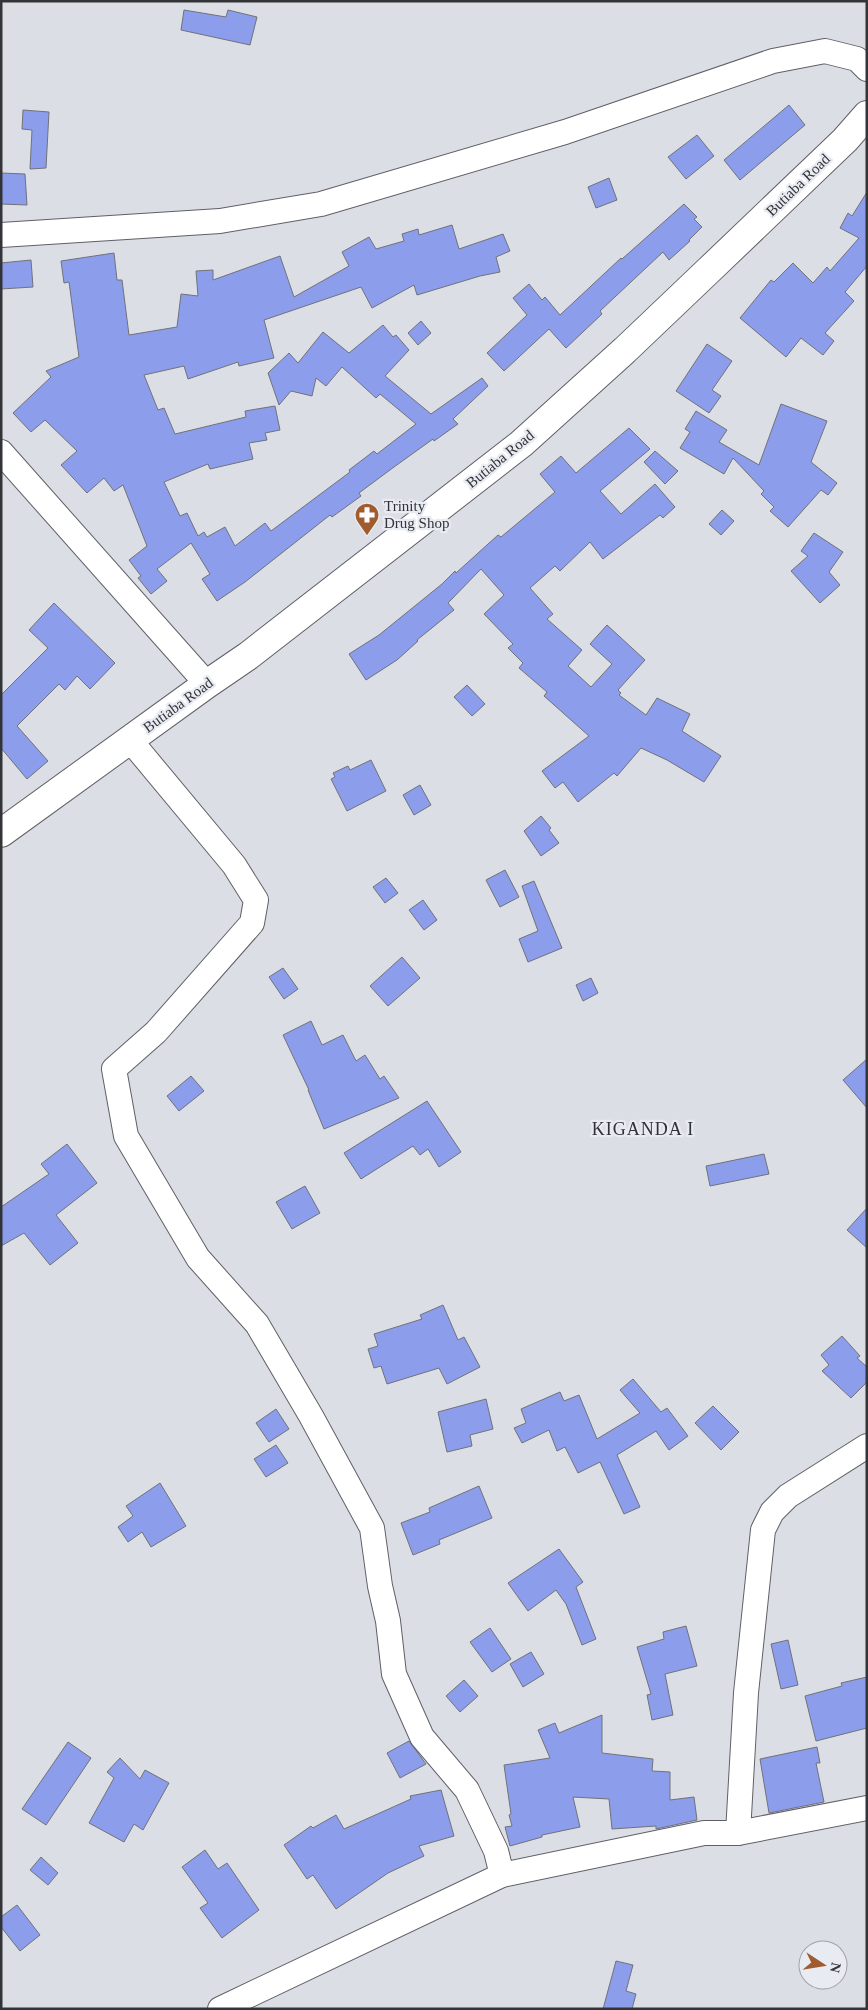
<svg xmlns="http://www.w3.org/2000/svg" width="868" height="2010" font-family="'Times New Roman',serif">
<rect width="100%" height="100%" fill="#dcdee6"/>
<!-- building -->
<g fill="#8c9dec" stroke="#707279">
<path d="M 184,10 L 226,17 L 228,10 L 257,17 L 250,45 L 181,30 Z"/>
<path d="M 789,105 L 805,125 L 740,180 L 724,160 Z"/>
<path d="M 23,110 L 49,112 L 46,168 L 30,169 L 32,130 L 22,129 Z"/>
<path d="M 697,135 L 714,156 L 686,179 L 668,157 Z"/>
<path d="M 1,173 L 25,174 L 27,205 L 1,204 Z"/>
<path d="M 609,178 L 617,200 L 596,208 L 588,187 Z"/>
<path d="M 867,192 L 867,266 L 845,292 L 854,301 L 825,333 L 834,341 L 823,355 L 801,338 L 786,357 L 740,318 L 771,280 L 774,282 L 793,263 L 813,283 L 827,267 L 830,271 L 859,238 L 840,228 L 848,213 L 852,216 Z"/>
<path d="M 684,204 L 697,217 L 694,219 L 702,227 L 689,240 L 690,241 L 669,260 L 663,252 L 600,311 L 602,314 L 566,348 L 549,329 L 504,371 L 487,353 L 527,315 L 513,298 L 529,284 L 542,300 L 545,297 L 560,315 L 621,258 L 622,259 Z"/>
<path d="M 452,225 L 459,249 L 503,234 L 510,251 L 496,257 L 500,272 L 480,276 L 417,295 L 414,285 L 372,308 L 361,287 L 264,320 L 274,358 L 239,366 L 238,362 L 188,379 L 184,366 L 144,375 L 158,410 L 164,408 L 175,434 L 246,417 L 245,411 L 275,406 L 280,430 L 265,433 L 267,440 L 249,443 L 253,459 L 210,469 L 208,464 L 164,482 L 180,516 L 187,513 L 198,536 L 204,532 L 207,537 L 225,527 L 235,546 L 265,523 L 271,531 L 350,472 L 349,470 L 374,451 L 377,454 L 416,424 L 380,394 L 376,398 L 342,367 L 326,386 L 316,378 L 312,396 L 291,391 L 279,405 L 268,373 L 289,353 L 298,363 L 323,332 L 349,353 L 383,325 L 393,337 L 396,335 L 409,350 L 385,376 L 431,414 L 482,378 L 488,386 L 453,419 L 458,424 L 434,441 L 433,439 L 394,467 L 359,493 L 361,496 L 332,517 L 330,515 L 245,582 L 217,601 L 202,579 L 210,574 L 191,543 L 157,569 L 167,581 L 151,594 L 138,578 L 141,576 L 129,560 L 147,546 L 123,485 L 114,491 L 104,478 L 87,493 L 61,465 L 77,451 L 45,420 L 31,432 L 13,413 L 51,377 L 46,371 L 79,357 L 69,282 L 64,283 L 61,261 L 114,253 L 117,280 L 122,280 L 129,335 L 177,327 L 181,294 L 198,296 L 196,271 L 213,270 L 213,280 L 280,256 L 294,297 L 349,266 L 342,252 L 369,237 L 376,249 L 404,241 L 402,234 L 418,229 L 419,235 Z"/>
<path d="M 31,260 L 33,287 L 1,289 L 1,263 Z"/>
<path d="M 421,321 L 431,333 L 418,345 L 408,333 Z"/>
<path d="M 707,344 L 732,361 L 712,390 L 721,396 L 709,413 L 676,391 Z"/>
<path d="M 781,404 L 827,421 L 811,462 L 837,483 L 828,495 L 821,490 L 788,527 L 770,511 L 774,507 L 761,494 L 764,491 L 733,458 L 724,474 L 680,448 L 690,432 L 685,429 L 696,411 L 727,430 L 719,442 L 759,465 Z"/>
<path d="M 629,428 L 650,449 L 600,491 L 621,514 L 655,484 L 675,507 L 663,518 L 660,515 L 603,559 L 590,542 L 560,571 L 555,566 L 530,588 L 553,614 L 547,619 L 582,650 L 568,666 L 591,687 L 612,664 L 590,644 L 607,625 L 645,660 L 618,690 L 621,693 L 619,695 L 646,715 L 657,698 L 690,714 L 682,731 L 721,756 L 704,782 L 667,760 L 641,748 L 617,776 L 614,773 L 578,802 L 563,782 L 555,788 L 542,771 L 589,736 L 544,696 L 547,692 L 519,668 L 523,663 L 508,648 L 513,644 L 484,614 L 504,595 L 481,569 L 448,603 L 454,610 L 417,640 L 418,641 L 397,660 L 366,680 L 349,654 L 379,635 L 442,584 L 455,571 L 456,573 L 498,535 L 501,537 L 555,492 L 540,474 L 561,456 L 576,473 Z"/>
<path d="M 655,451 L 678,471 L 665,484 L 644,462 Z"/>
<path d="M 722,510 L 734,521 L 721,535 L 709,524 Z"/>
<path d="M 814,533 L 843,552 L 829,572 L 840,585 L 820,603 L 791,571 L 808,556 L 801,551 Z"/>
<path d="M 54,603 L 115,663 L 90,689 L 77,676 L 65,690 L 59,684 L 17,726 L 48,761 L 27,779 L 1,748 L 1,695 L 48,648 L 29,630 Z"/>
<path d="M 467,685 L 485,704 L 472,716 L 454,697 Z"/>
<path d="M 371,760 L 386,791 L 347,811 L 331,779 L 335,777 L 333,773 L 348,766 L 350,770 Z"/>
<path d="M 420,785 L 431,805 L 414,815 L 403,795 Z"/>
<path d="M 541,816 L 551,828 L 549,830 L 559,843 L 541,856 L 524,831 Z"/>
<path d="M 505,870 L 519,897 L 500,907 L 486,880 Z"/>
<path d="M 386,878 L 398,893 L 385,903 L 373,887 Z"/>
<path d="M 534,881 L 562,948 L 528,962 L 519,939 L 538,931 L 522,886 Z"/>
<path d="M 423,900 L 437,920 L 424,930 L 409,910 Z"/>
<path d="M 402,957 L 420,978 L 388,1006 L 370,986 Z"/>
<path d="M 283,968 L 298,989 L 284,999 L 269,977 Z"/>
<path d="M 591,978 L 598,993 L 583,1001 L 576,985 Z"/>
<path d="M 311,1021 L 322,1045 L 343,1035 L 356,1061 L 365,1055 L 380,1079 L 384,1076 L 399,1098 L 324,1129 L 308,1090 L 309,1090 L 283,1035 Z"/>
<path d="M 867,1059 L 867,1108 L 843,1080 Z"/>
<path d="M 191,1076 L 204,1091 L 179,1111 L 167,1096 Z"/>
<path d="M 427,1101 L 461,1152 L 439,1167 L 428,1149 L 420,1155 L 413,1146 L 361,1179 L 344,1153 Z"/>
<path d="M 67,1144 L 97,1183 L 56,1215 L 78,1243 L 50,1265 L 24,1233 L 1,1246 L 1,1207 L 49,1174 L 41,1164 Z"/>
<path d="M 764,1154 L 769,1174 L 710,1186 L 706,1166 Z"/>
<path d="M 305,1186 L 320,1213 L 292,1229 L 276,1202 Z"/>
<path d="M 867,1208 L 867,1248 L 847,1230 Z"/>
<path d="M 443,1305 L 458,1340 L 464,1337 L 480,1367 L 447,1384 L 439,1368 L 387,1384 L 381,1366 L 374,1368 L 368,1349 L 378,1346 L 374,1334 L 422,1319 L 420,1315 Z"/>
<path d="M 842,1336 L 860,1356 L 857,1358 L 867,1367 L 867,1382 L 851,1398 L 822,1371 L 829,1365 L 821,1355 Z"/>
<path d="M 633,1379 L 661,1412 L 667,1408 L 688,1436 L 669,1450 L 656,1431 L 617,1455 L 640,1507 L 624,1514 L 600,1462 L 578,1473 L 565,1447 L 557,1451 L 549,1430 L 522,1443 L 514,1428 L 526,1423 L 521,1409 L 560,1392 L 564,1401 L 579,1395 L 597,1439 L 640,1413 L 620,1390 Z"/>
<path d="M 486,1399 L 493,1429 L 470,1435 L 472,1446 L 447,1452 L 438,1412 Z"/>
<path d="M 713,1406 L 739,1432 L 721,1450 L 695,1423 Z"/>
<path d="M 276,1409 L 289,1429 L 269,1442 L 256,1423 Z"/>
<path d="M 276,1445 L 288,1463 L 266,1477 L 254,1459 Z"/>
<path d="M 160,1483 L 186,1526 L 151,1547 L 142,1532 L 128,1542 L 118,1527 L 133,1516 L 126,1506 Z"/>
<path d="M 479,1486 L 492,1518 L 439,1540 L 440,1544 L 413,1555 L 401,1523 L 430,1512 L 429,1508 Z"/>
<path d="M 559,1549 L 583,1582 L 576,1587 L 596,1639 L 582,1645 L 566,1604 L 556,1590 L 528,1611 L 508,1583 Z"/>
<path d="M 686,1626 L 697,1666 L 665,1674 L 673,1715 L 652,1720 L 647,1695 L 651,1694 L 637,1647 L 664,1639 L 663,1632 Z"/>
<path d="M 490,1628 L 511,1659 L 492,1672 L 470,1642 Z"/>
<path d="M 788,1640 L 798,1685 L 781,1689 L 771,1644 Z"/>
<path d="M 531,1652 L 544,1674 L 523,1687 L 510,1664 Z"/>
<path d="M 867,1677 L 867,1728 L 816,1741 L 805,1696 L 842,1686 L 841,1683 Z"/>
<path d="M 464,1680 L 478,1696 L 460,1712 L 446,1696 Z"/>
<path d="M 602,1715 L 602,1753 L 653,1759 L 652,1771 L 670,1772 L 670,1800 L 694,1797 L 697,1820 L 656,1829 L 656,1826 L 612,1829 L 609,1799 L 573,1797 L 580,1827 L 542,1835 L 542,1837 L 510,1846 L 505,1827 L 512,1826 L 509,1815 L 511,1814 L 504,1765 L 550,1758 L 538,1730 L 555,1723 L 559,1733 Z"/>
<path d="M 409,1741 L 426,1764 L 400,1778 L 387,1753 Z"/>
<path d="M 68,1742 L 91,1758 L 46,1825 L 22,1809 Z"/>
<path d="M 817,1747 L 820,1763 L 816,1763 L 824,1802 L 769,1813 L 760,1759 Z"/>
<path d="M 120,1758 L 140,1779 L 145,1770 L 169,1783 L 143,1830 L 134,1824 L 124,1842 L 89,1823 L 114,1778 L 107,1772 Z"/>
<path d="M 441,1790 L 454,1836 L 419,1846 L 424,1856 L 388,1873 L 336,1909 L 313,1875 L 307,1879 L 284,1845 L 311,1826 L 313,1828 L 336,1815 L 344,1829 L 411,1799 L 410,1796 Z"/>
<path d="M 205,1850 L 218,1869 L 227,1863 L 259,1910 L 222,1938 L 200,1908 L 208,1903 L 182,1867 Z"/>
<path d="M 41,1857 L 58,1873 L 48,1885 L 30,1870 Z"/>
<path d="M 17,1905 L 40,1935 L 20,1951 L 1,1927 L 1,1917 Z"/>
<path d="M 616,1961 L 633,1965 L 626,1991 L 636,1994 L 632,2009 L 603,2009 Z"/>
</g>
<g fill="none" stroke-linecap="round" stroke-linejoin="round">
<defs>
<g id="street">
<path d="M 1,235 L 220,221 L 321,204 L 565,132 L 773,61 L 825,51 L 857,59 L 867,69"/>
<path d="M 1,452 L 207,684"/>
<path d="M 130,740 L 234,865 L 256,900 L 252,923 L 156,1032 L 114,1069 L 126,1136 L 198,1258 L 257,1324 L 311,1416 L 372,1528 L 380,1586 L 388,1621 L 394,1674 L 422,1737 L 467,1790 L 496,1851 L 502,1875"/>
<path d="M 738,1833 L 746,1693 L 763,1530 L 772,1512 L 788,1496 L 867,1446"/>
<path d="M 220,2009 L 502,1875 L 704,1833 L 738,1833 L 867,1808"/>
</g>
<path id="secondary" d="M 1,833 L 207,684 L 248,656 L 521,444 L 625,350 L 709,270 L 845,140 L 867,115"/>
</defs>
<!-- street casing -->
<use href="#street" stroke="#5f6067" stroke-width="26"/>
<!-- secondary casing -->
<use href="#secondary" stroke="#5f6067" stroke-width="30"/>
<!-- street -->
<use href="#street" stroke="#fff" stroke-width="24"/>
<!-- secondary -->
<use href="#secondary" stroke="#fff" stroke-width="28"/>
</g>
<!-- icons -->
<defs>
<symbol id="pharmacy-pin" viewBox="-11 -11 22 30"><path d="M0 17L-7.5 6A9.5 9.5 0 1 1 7.5 6Z" fill="#a05b2e" stroke="#e9ebf3"/><path d="M-2-6h4v4h4v4h-4v4h-4v-4h-4v-4h4Z" fill="#fff"/></symbol>
</defs>
<g fill-rule="evenodd">
<use href="#pharmacy-pin" x="353" y="501" width="28" height="38"/>
</g>
<g text-anchor="middle" stroke-width="4.5" stroke-linejoin="round" paint-order="stroke">
<!-- street labels -->
<g font-size="15" fill="#333437" stroke="#e9ebf3">
<text transform="translate(798 185) rotate(-44)" y="5">Butiaba Road</text>
<text transform="translate(500 459) rotate(-39)" y="5">Butiaba Road</text>
<text transform="translate(178 705) rotate(-36)" y="5">Butiaba Road</text>
</g>
<!-- poi labels -->
<g font-size="15" fill="#333437" stroke="#e9ebf3" text-anchor="start">
<text x="384" y="511">Trinity<tspan x="384" dy="17">Drug Shop</tspan></text>
</g>
<!-- quarter labels -->
<g font-size="18" letter-spacing="1" fill="#313238" stroke="#e9ebf3">
<text x="643" y="1135">KIGANDA I</text>
</g>
</g>
<!-- border -->
<rect width="868" height="2010" fill="none" stroke="#333437" stroke-width="5"/>
<!-- north arrow -->
<g transform="translate(823 1965) rotate(102)"><circle r="24" fill="#e9ebf3" stroke="#a0a2a8"/>
<path d="M0-4L9 19L0 12L-9 19Z" fill="#a05b2e"/>
<text y="-8" font-size="14" font-weight="bold" text-anchor="middle" fill="#333437">N</text>
</g>
</svg>
